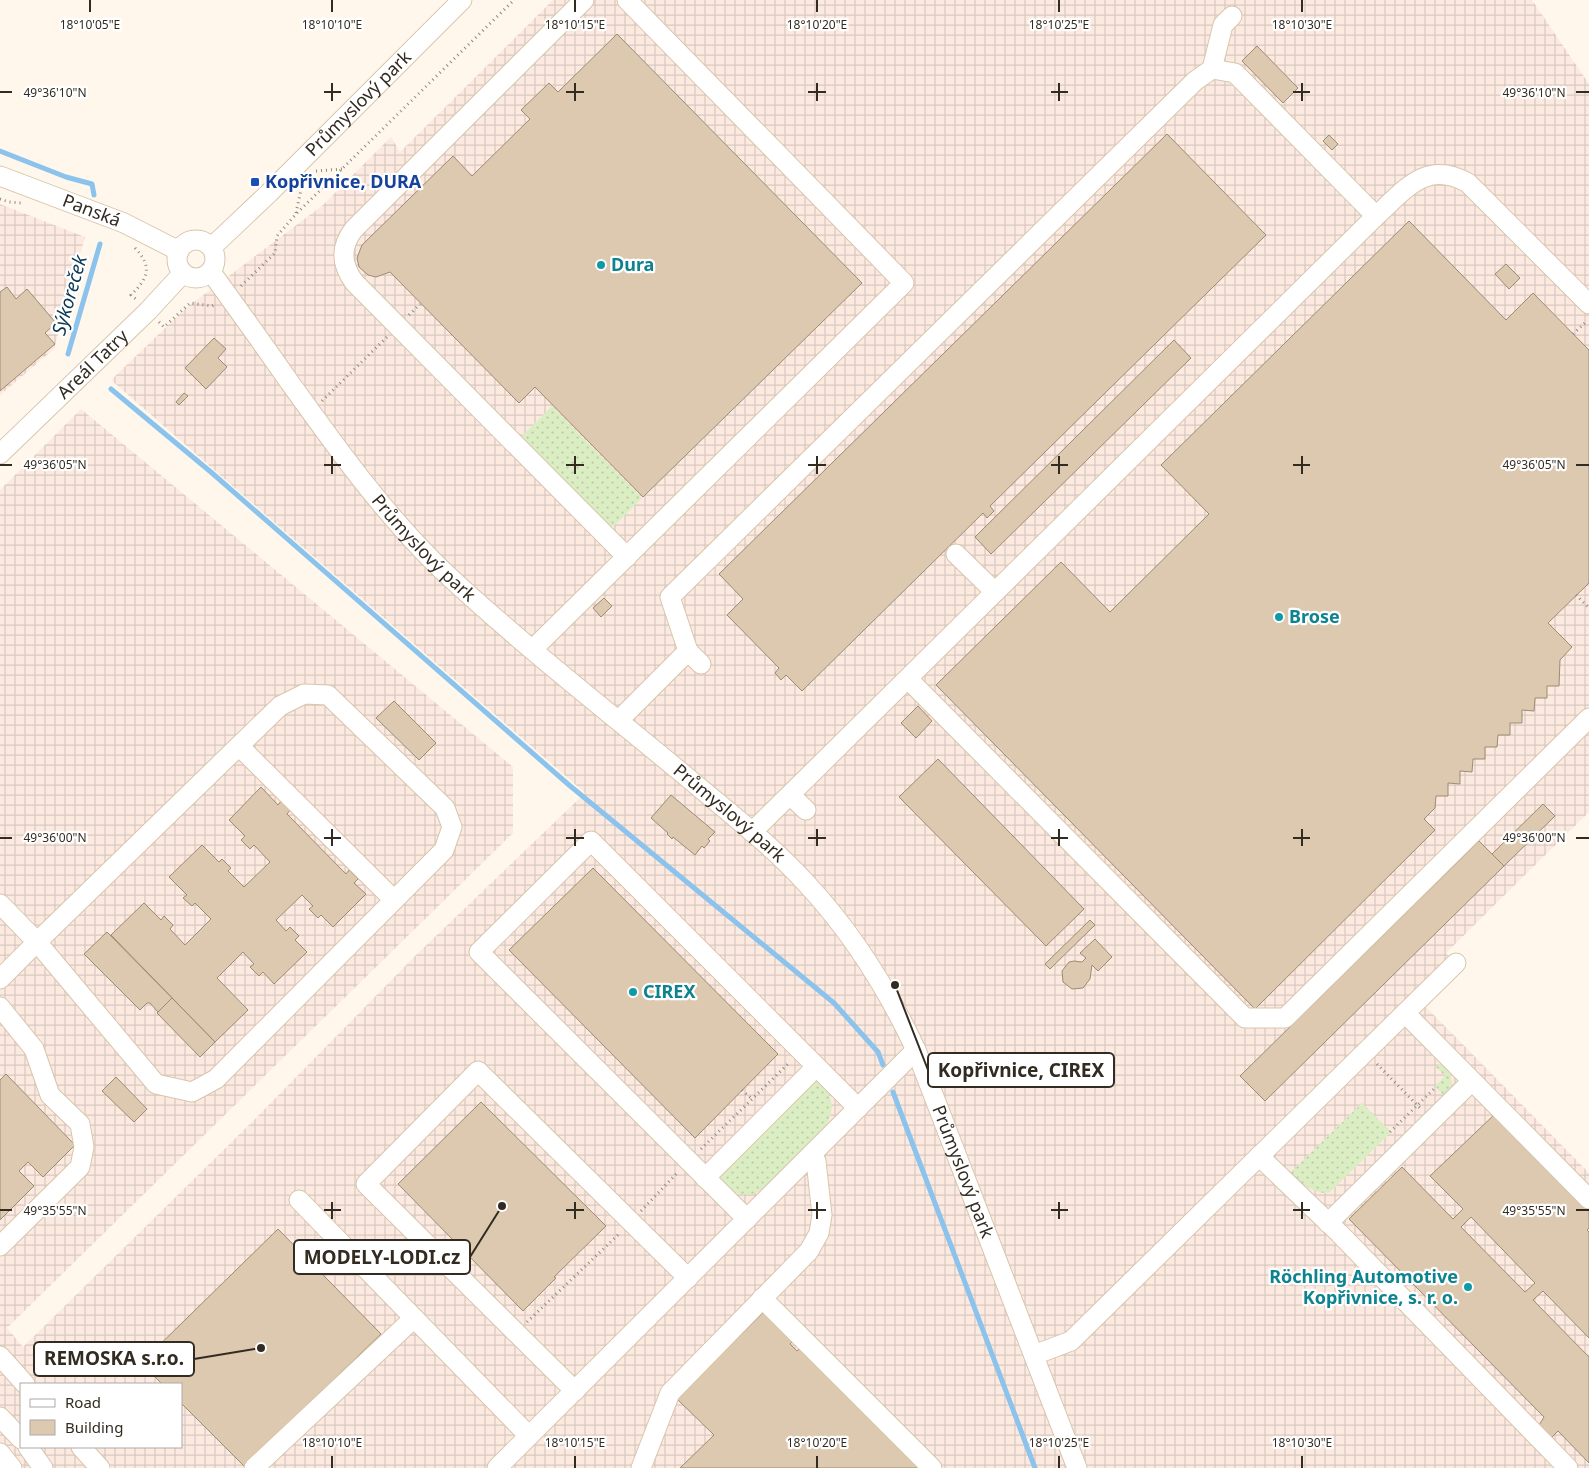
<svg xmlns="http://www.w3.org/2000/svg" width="1589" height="1468" font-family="'Noto Sans',sans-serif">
<defs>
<pattern id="industrial-grid" width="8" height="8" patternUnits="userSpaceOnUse" patternTransform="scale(1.25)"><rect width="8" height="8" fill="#fceae0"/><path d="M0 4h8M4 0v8" fill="none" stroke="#d8c9c0"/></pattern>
<pattern id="grass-dots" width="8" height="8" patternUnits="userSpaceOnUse" patternTransform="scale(1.25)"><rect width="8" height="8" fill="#dbedc3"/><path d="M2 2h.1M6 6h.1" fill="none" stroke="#bccba7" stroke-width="1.8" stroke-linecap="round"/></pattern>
</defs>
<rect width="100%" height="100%" fill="#fff7ec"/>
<!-- industrial -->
<g fill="url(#industrial-grid)" fill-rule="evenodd">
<path d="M 553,0 L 1532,0 L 1589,84 L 1589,812 L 1446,953 L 1462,969 L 1425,1006 L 1589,1173 L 1589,1468 L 0,1468 L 0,490 L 81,409 L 513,767 L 513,833 L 7,1328 L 23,1347 L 253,1121 L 415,956 L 585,793 L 111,380 L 185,309 L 323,205 L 391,137 L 400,152 ZM 21,1384 L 181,1384 L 181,1447 L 21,1447 Z"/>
<path d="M 0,204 L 85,237 L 54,349 L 0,395 Z"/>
</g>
<!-- grass -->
<g fill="url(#grass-dots)">
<path d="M 552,406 L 642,498 L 614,526 L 607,527 L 519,439 Z"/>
<path d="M 1439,1064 L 1443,1064 C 1453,1075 1455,1084 1445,1097 L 1435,1086 L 1445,1076 L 1436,1067 Z"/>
<path d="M 815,1079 C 821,1082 825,1087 828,1093 C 843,1121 808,1146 790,1163 C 780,1173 769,1187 755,1193 C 741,1198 721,1190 718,1174 Z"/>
<path d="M 1362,1103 L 1391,1132 L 1330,1192 C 1320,1197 1296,1181 1289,1174 Z"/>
</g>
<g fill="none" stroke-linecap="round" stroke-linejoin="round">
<!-- stream -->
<g stroke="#8bc3ec" stroke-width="5">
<path d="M 0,151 L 66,177 L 92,184 L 94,195"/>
<path d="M 68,354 L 100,244"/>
<path d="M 111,389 L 212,473 L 569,785 L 834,1003 L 878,1052 L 883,1065"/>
<path d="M 893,1092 L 1035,1468"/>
</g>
</g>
<!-- building -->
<g fill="#dcc9b0" stroke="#9d8b73" fill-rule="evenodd">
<path d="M 617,34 L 862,283 L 643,497 L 535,387 L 519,403 L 390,272 L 376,277 L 368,275 L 359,267 L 357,258 L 362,245 L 453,156 L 472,176 L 530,119 L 521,110 L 549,83 L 558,92 Z"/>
<path d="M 1257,46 L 1298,88 L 1283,103 L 1242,61 Z"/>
<path d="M 1167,134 L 1266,235 L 990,506 L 994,511 L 987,518 L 983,513 L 802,691 L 786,675 L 781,680 L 775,673 L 779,668 L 727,615 L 743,599 L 719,574 Z"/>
<path d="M 1329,135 L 1338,144 L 1332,150 L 1323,141 Z"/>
<path d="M 1409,221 L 1506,320 L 1533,293 L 1589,350 L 1589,583 L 1548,623 L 1572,647 L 1560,660 L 1559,686 L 1547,686 L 1547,698 L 1535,698 L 1534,711 L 1522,710 L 1522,723 L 1510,723 L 1510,735 L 1498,735 L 1497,747 L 1485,747 L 1485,759 L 1473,759 L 1472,772 L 1460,771 L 1460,784 L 1448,783 L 1448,796 L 1436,796 L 1435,808 L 1424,819 L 1435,830 L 1255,1009 L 936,685 L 1061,562 L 1110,612 L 1209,514 L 1161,465 Z"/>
<path d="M 1506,264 L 1520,278 L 1509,289 L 1495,274 Z"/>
<path d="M 7,287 L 16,299 L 27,289 L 56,323 L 45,333 L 55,344 L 0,391 L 0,292 Z"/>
<path d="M 214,338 L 226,349 L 218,358 L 227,367 L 206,389 L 185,368 Z"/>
<path d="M 1174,340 L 1191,358 L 991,554 L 975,537 Z"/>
<path d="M 184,393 L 188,396 L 179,405 L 176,402 Z"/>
<path d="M 604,598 L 612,606 L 601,617 L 593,608 Z"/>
<path d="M 394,701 L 436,743 L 419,760 L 376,718 Z"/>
<path d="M 918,706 L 932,721 L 916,738 L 901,723 Z"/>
<path d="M 938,759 L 1084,909 L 1046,946 L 899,797 Z"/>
<path d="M 261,787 L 278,805 L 281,801 L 290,810 L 287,814 L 346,874 L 349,870 L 358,879 L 354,883 L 366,894 L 333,927 L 321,915 L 318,918 L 309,909 L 313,906 L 302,895 L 276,920 L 286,931 L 290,927 L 299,936 L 295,940 L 307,952 L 274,984 L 263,972 L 259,976 L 250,967 L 254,964 L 243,952 L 217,978 L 248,1010 L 215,1042 L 111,935 L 144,903 L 161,920 L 164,916 L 173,925 L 170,929 L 185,945 L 211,919 L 195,903 L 192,906 L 183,898 L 187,895 L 169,877 L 202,845 L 219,862 L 222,859 L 231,868 L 228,871 L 244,887 L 270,862 L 254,845 L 250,849 L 241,840 L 245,836 L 229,820 Z"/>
<path d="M 671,795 L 715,832 L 708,839 L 710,841 L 704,848 L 702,846 L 695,855 L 673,837 L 672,839 L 667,834 L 668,833 L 651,818 Z"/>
<path d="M 1543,804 L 1555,816 L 1504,866 L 1492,854 Z"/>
<path d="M 1479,841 L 1504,866 L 1265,1101 L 1240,1076 Z"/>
<path d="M 593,868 L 778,1054 L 695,1138 L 509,950 Z"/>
<path d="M 1090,920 L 1095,925 L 1050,969 L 1045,964 Z"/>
<path d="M 107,932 L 172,998 L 158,1012 L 150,1003 L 147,1003 L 140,1010 L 84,954 Z"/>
<path d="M 1095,939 L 1112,957 L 1098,971 L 1092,965 L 1090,979 L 1083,988 L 1072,989 L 1063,982 L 1062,971 L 1069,962 L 1074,961 L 1082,962 L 1086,958 L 1080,953 Z"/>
<path d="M 172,998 L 215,1042 L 200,1057 L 157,1013 Z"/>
<path d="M 6,1074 L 75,1145 L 43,1177 L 28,1162 L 19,1171 L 34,1186 L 0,1220 L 0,1080 Z"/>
<path d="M 116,1077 L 147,1109 L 134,1122 L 102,1091 Z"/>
<path d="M 481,1102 L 606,1226 L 554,1277 L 556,1278 L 523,1311 L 398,1184 Z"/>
<path d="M 1496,1113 L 1589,1207 L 1589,1228 L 1587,1230 L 1589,1232 L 1589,1338 L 1543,1291 L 1533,1300 L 1589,1357 L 1589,1463 L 1558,1431 L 1550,1439 L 1538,1427 L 1544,1417 L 1349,1219 L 1402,1167 L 1453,1219 L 1463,1209 L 1430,1176 ZM 1471,1217 L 1535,1283 L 1525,1292 L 1461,1227 Z"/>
<path d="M 278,1229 L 381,1334 L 244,1466 L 181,1403 L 181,1384 L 162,1384 L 141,1363 Z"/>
<path d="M 766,1310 L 795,1339 L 790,1344 L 797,1351 L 802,1346 L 924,1468 L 680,1468 L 714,1435 L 677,1399 Z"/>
</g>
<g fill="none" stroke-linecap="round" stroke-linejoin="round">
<defs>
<g id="minor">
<path d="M 584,0 L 354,229 C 340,247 341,264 354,282 L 627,557"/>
<path d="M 1212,69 L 1235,73 L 1376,216"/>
<path id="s1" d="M 0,176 L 124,223 L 179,251"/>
<circle cx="196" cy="259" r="19"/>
<path id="s2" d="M 212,247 L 269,193 L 462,0"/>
<path id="s3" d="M 211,272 C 237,308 263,344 288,380 C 336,447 383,513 442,570 C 522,645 610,713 694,783 C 732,815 772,846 805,882 C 851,931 888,990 916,1050 L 1077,1468"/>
<path id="s4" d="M 0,454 L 148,311 L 183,273"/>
<path d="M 956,554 L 995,592"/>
<path d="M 533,649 L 904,283 L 627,0"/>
<path d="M 688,651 L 670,597 L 1195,81 L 1212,69 L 1223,25 L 1232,16"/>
<path d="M 908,679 L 1245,1018 L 1285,1018 L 1589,718"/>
<path d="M 619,720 L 688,651 L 701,664"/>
<path d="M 239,746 L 394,900"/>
<path d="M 790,795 L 806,810"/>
<path d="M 752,832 L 1376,216 C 1405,190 1426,159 1468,183 L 1589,304"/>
<path d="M 0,904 L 37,942 L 156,1084 L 192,1092 L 216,1079 L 444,850 L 452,827 L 445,808 L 328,695 L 304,694 L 280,706 L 37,942 L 0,979"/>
<path d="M 0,1007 L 34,1049 L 50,1095 L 80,1124 L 84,1147 L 80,1167 L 0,1246"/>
<path d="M 1405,1013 L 1589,1199"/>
<path d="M 1259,1156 L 1339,1233 L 1568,1468"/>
<path d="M 705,1178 L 816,1067"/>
<path d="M 299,1200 L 529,1436"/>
<path d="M 747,1219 L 479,952 L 591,841 L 858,1108"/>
<path d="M 1328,1223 L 1472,1081"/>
<path d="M 762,1298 L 932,1468"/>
<path d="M 1034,1355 L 1071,1341 L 1456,963"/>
<path d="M 0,1356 L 25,1384"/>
<path d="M 575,1391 L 366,1184 L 478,1071 L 688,1278"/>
<path d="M 0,1417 L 21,1439"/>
<path d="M 28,1447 L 43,1468"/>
<path d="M 81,1447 L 100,1468"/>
<path d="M 0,1453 L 12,1468"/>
<path d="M 254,1468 L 414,1318"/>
<path d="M 497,1468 L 916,1050"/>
<path d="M 641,1468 L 670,1393 L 809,1251 L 819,1233 L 822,1215 L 816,1161 L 811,1155"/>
</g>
</defs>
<!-- minor casing -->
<use href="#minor" stroke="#d8c6ac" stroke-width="21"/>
<!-- path -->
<g stroke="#91897f" stroke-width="3" stroke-dasharray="1 4" stroke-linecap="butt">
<path d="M 316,171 L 342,169"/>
<path d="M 0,199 L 9,202 L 21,203"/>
<path d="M 296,213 L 302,185"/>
<path d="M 135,248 C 153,267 148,278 131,295 L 137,300"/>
<path d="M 241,286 L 275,253 L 277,236 L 296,214 L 514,0"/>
<path d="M 409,315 L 420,304"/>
<path d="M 159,322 L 164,327 L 190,303 L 212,306 L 216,304"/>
<path d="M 1573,334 L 1587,321"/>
<path d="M 322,401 L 387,337"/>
<path d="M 1576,595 L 1589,608"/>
<path d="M 1377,1064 L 1421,1109"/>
<path d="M 742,1090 L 752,1099"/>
<path d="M 1390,1132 L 1436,1087"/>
<path d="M 701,1149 L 789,1063"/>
<path d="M 641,1211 L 678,1172"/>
<path d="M 527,1322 L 620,1233"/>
</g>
<!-- minor -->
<use href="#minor" stroke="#fff" stroke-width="19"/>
</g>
<!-- ticks -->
<path fill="none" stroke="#322b21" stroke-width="2" d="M 90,0 L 90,12M 332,0 L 332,12M 575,0 L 575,12M 817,0 L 817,12M 1059,0 L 1059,12M 1302,0 L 1302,12M 332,83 L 332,101M 575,83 L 575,101M 817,83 L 817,101M 1059,83 L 1059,101M 1302,83 L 1302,101M 0,92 L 12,92M 324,92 L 341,92M 566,92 L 584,92M 808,92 L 826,92M 1051,92 L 1068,92M 1293,92 L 1310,92M 1576,92 L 1589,92M 332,456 L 332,474M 575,456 L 575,474M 817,456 L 817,474M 1059,456 L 1059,474M 1302,456 L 1302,474M 0,465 L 12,465M 324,465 L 341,465M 566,465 L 584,465M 808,465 L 826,465M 1051,465 L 1068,465M 1293,465 L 1310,465M 1576,465 L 1589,465M 332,829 L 332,846M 575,829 L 575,846M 817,829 L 817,846M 1059,829 L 1059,846M 1302,829 L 1302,846M 0,838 L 12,838M 324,838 L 341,838M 566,838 L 584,838M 808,838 L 826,838M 1051,838 L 1068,838M 1293,838 L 1310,838M 1576,838 L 1589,838M 332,1202 L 332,1219M 575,1202 L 575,1219M 817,1202 L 817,1219M 1059,1202 L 1059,1219M 1302,1202 L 1302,1219M 0,1210 L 12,1210M 324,1210 L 341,1210M 566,1210 L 584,1210M 808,1210 L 826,1210M 1051,1210 L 1068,1210M 1293,1210 L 1310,1210M 1576,1210 L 1589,1210M 332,1456 L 332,1468M 575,1456 L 575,1468M 817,1456 L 817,1468M 1059,1456 L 1059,1468M 1302,1456 L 1302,1468"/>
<!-- markers -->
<rect fill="#1a4fb4" stroke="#fff" stroke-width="2" x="250" y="177" width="10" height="10" rx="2.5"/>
<g fill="#0f9aa8" stroke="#fff" stroke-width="2">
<circle cx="601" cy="265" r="5"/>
<circle cx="1279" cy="617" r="5"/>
<circle cx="633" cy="992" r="5"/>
<circle cx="1468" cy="1287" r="5"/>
</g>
<g text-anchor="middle" stroke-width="4.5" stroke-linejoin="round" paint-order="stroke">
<!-- street labels -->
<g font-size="18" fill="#322b21" stroke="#fff">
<text dy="6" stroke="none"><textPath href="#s2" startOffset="205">Průmyslový park</textPath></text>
<text dy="6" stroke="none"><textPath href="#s1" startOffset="98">Panská</textPath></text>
<text dy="6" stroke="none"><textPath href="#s4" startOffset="129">Areál Tatry</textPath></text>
<text dy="6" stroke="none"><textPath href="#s3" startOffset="349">Průmyslový park</textPath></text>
<text dy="6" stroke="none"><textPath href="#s3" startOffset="754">Průmyslový park</textPath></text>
<text dy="6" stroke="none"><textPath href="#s3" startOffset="1189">Průmyslový park</textPath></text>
</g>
<!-- transit labels -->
<g font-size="18" font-weight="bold" fill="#164399" stroke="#fff" text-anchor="start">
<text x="265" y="188">Kopřivnice, DURA</text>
</g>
<!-- culture labels -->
<g font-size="18" font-weight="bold" fill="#0d838f" stroke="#fff" text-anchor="start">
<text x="611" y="271">Dura</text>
<text x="1289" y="623">Brose</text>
<text x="643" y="998">CIREX</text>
<text x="1458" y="1283" text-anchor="end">Röchling Automotive<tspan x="1458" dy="21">Kopřivnice, s. r. o.</tspan></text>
</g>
<!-- water labels -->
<g font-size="19" font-style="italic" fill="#0a3753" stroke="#fff">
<text transform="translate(69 295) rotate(-74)" y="7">Sýkoreček</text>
</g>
</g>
<g font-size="12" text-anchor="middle" fill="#322b21" stroke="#fff" stroke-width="4.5" stroke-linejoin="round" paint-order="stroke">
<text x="90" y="29">18°10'05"E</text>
<text x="332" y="29">18°10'10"E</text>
<text x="575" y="29">18°10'15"E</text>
<text x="817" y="29">18°10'20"E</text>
<text x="1059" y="29">18°10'25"E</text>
<text x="1302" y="29">18°10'30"E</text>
<text x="55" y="97">49°36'10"N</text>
<text x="1534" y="97">49°36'10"N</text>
<text x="55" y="469">49°36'05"N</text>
<text x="1534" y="469">49°36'05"N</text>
<text x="55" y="842">49°36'00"N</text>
<text x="1534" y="842">49°36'00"N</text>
<text x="55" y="1215">49°35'55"N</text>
<text x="1534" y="1215">49°35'55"N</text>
<text x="332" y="1447">18°10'10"E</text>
<text x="575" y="1447">18°10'15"E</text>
<text x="817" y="1447">18°10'20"E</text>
<text x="1059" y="1447">18°10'25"E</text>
<text x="1302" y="1447">18°10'30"E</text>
</g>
<!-- callouts -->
<path fill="none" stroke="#322b21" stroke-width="2" d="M895 985L928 1070M502 1206L470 1257M261 1348L194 1359"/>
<g fill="#322b21" stroke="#fff" stroke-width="2">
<circle cx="895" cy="985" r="5"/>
<circle cx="502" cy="1206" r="5"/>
<circle cx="261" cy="1348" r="5"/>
</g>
<g fill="#fff" stroke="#322b21" stroke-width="2">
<rect x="928" y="1053" width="186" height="34" rx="5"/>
<rect x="294" y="1240" width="176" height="34" rx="5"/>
<rect x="34" y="1342" width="160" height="34" rx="5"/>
</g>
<g font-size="19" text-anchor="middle" font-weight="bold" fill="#322b21">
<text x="1021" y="1077">Kopřivnice, CIREX</text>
<text x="382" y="1264">MODELY-LODI.cz</text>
<text x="114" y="1365">REMOSKA s.r.o.</text>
</g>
<!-- legend -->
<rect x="20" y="1383" width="162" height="65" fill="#ffffff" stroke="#adaaa6"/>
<rect x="30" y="1399" width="25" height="8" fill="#ffffff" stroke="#adaaa6"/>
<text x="65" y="1408" font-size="15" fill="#322b21">Road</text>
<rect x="30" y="1420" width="25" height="15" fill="#dcc9b0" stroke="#adaaa6"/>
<text x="65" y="1433" font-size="15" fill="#322b21">Building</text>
</svg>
